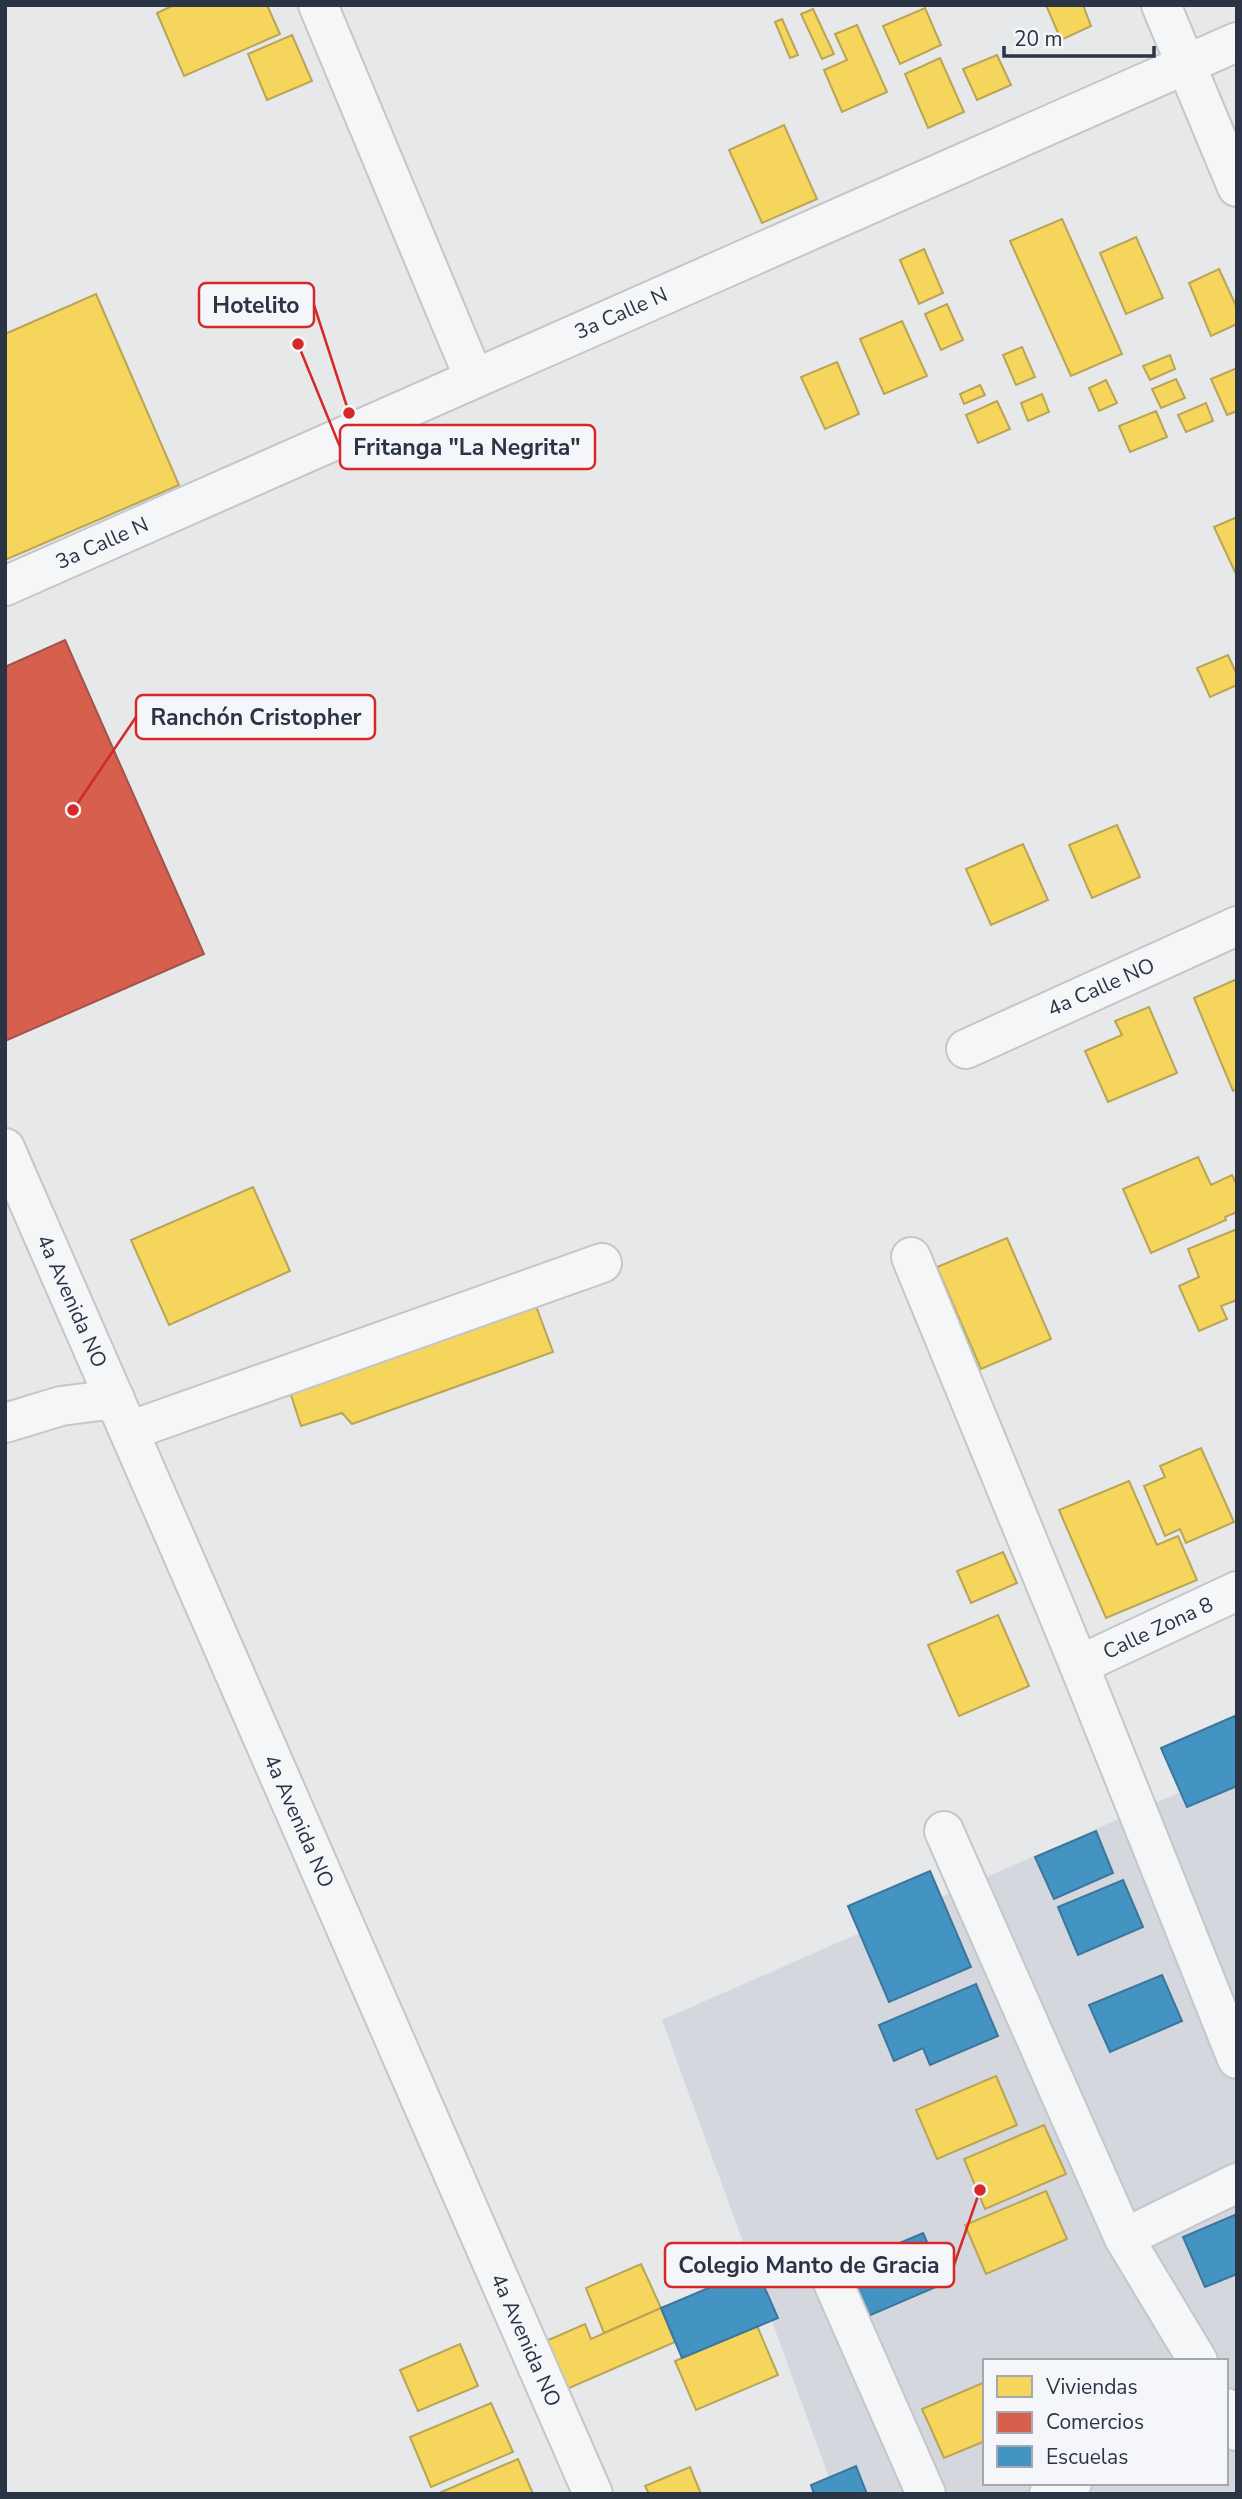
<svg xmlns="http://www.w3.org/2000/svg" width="1242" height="2499" font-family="'Nunito Sans',sans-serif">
<rect width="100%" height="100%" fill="#e6e8ea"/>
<!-- built -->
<path fill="#d4d7dd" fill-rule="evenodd" d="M 1237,1767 L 1237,2494 L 835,2494 L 662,2020 ZM 985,2361 L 1226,2361 L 1226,2483 L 985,2483 Z"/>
<!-- homes -->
<g fill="#f6d55c" stroke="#b9a555" stroke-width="2">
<path d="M 174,5 L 267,5 L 280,34 L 184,76 L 157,13 Z"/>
<path d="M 1046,5 L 1083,5 L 1091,26 L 1061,40 Z"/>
<path d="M 925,8 L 941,45 L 900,64 L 883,26 Z"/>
<path d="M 813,9 L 834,54 L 822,59 L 801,14 Z"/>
<path d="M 782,19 L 798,55 L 790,58 L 775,22 Z"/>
<path d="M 857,25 L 887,92 L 842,112 L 824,70 L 847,60 L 835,34 Z"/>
<path d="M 292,35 L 312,81 L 267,100 L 248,54 Z"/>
<path d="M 997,55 L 1011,85 L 977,100 L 963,69 Z"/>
<path d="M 940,58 L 964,112 L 928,128 L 905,74 Z"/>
<path d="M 784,125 L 817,199 L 762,223 L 729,150 Z"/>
<path d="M 1062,219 L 1122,354 L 1071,376 L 1010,241 Z"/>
<path d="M 1136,237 L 1163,298 L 1126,314 L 1100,253 Z"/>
<path d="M 924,249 L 943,293 L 919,304 L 900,260 Z"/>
<path d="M 1219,269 L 1237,308 L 1237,324 L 1211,336 L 1189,283 Z"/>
<path d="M 96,294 L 179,485 L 5,560 L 5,334 Z"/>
<path d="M 947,304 L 963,340 L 941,350 L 925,314 Z"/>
<path d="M 902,321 L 927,376 L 884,394 L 860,339 Z"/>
<path d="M 1022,347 L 1035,377 L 1016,385 L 1003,355 Z"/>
<path d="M 1170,355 L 1175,369 L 1150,380 L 1143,366 Z"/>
<path d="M 837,362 L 859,414 L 825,429 L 801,377 Z"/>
<path d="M 1237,368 L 1237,411 L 1227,415 L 1211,379 Z"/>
<path d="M 1176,379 L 1185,398 L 1161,408 L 1152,389 Z"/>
<path d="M 1106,380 L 1117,403 L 1099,411 L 1089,388 Z"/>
<path d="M 980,385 L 985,395 L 964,404 L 960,394 Z"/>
<path d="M 1042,394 L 1049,412 L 1028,421 L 1021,403 Z"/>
<path d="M 997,401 L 1010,429 L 978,443 L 966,415 Z"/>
<path d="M 1206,403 L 1213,421 L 1186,432 L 1178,415 Z"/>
<path d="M 1156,411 L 1167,437 L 1130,452 L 1119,426 Z"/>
<path d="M 1237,517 L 1237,571 L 1235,572 L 1214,527 Z"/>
<path d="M 1228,655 L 1237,675 L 1237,685 L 1210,697 L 1197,668 Z"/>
<path d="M 1117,825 L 1140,877 L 1092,898 L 1069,845 Z"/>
<path d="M 1023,844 L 1048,900 L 991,925 L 966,869 Z"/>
<path d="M 1237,979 L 1237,1089 L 1233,1091 L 1194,998 Z"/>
<path d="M 1149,1007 L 1177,1073 L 1108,1102 L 1085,1051 L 1122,1035 L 1115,1021 Z"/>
<path d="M 1198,1157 L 1211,1185 L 1232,1175 L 1237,1185 L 1237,1212 L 1225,1217 L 1226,1220 L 1151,1253 L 1123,1189 Z"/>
<path d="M 253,1187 L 290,1271 L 169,1325 L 131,1240 Z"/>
<path d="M 1237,1229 L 1237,1300 L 1221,1306 L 1227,1319 L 1199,1331 L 1179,1286 L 1199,1277 L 1188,1249 Z"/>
<path d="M 1007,1238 L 1051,1339 L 981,1369 L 937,1267 Z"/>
<path d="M 536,1306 L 553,1352 L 352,1424 L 342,1413 L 301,1426 L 290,1392 Z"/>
<path d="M 1201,1448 L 1234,1522 L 1186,1543 L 1180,1529 L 1165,1536 L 1144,1486 L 1165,1477 L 1160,1466 Z"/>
<path d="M 1129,1481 L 1157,1545 L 1178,1536 L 1197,1580 L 1106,1618 L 1059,1510 Z"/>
<path d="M 1003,1552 L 1017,1583 L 971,1603 L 957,1571 Z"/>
<path d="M 998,1615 L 1029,1686 L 959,1716 L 928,1645 Z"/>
<path d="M 996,2076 L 1017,2125 L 937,2159 L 916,2110 Z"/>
<path d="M 1044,2125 L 1066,2174 L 985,2209 L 964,2159 Z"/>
<path d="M 1046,2191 L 1067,2239 L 986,2274 L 965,2225 Z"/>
<path d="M 641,2264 L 661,2308 L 604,2333 L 586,2288 Z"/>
<path d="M 661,2308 L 675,2342 L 567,2389 L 546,2341 L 585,2324 L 591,2339 Z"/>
<path d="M 757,2326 L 778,2375 L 696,2410 L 675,2361 Z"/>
<path d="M 460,2344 L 478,2386 L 418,2411 L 400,2370 Z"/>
<path d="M 985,2382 L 985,2441 L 944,2458 L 922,2409 Z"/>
<path d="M 491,2403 L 513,2452 L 431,2487 L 410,2437 Z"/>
<path d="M 518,2459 L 533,2494 L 437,2494 Z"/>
<path d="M 690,2467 L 701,2494 L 649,2494 L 645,2486 Z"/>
</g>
<!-- shops -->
<path fill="#d6604d" stroke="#a3534b" stroke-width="2" d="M 65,640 L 204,954 L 5,1041 L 5,667 Z"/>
<!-- schools -->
<g fill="#4393c3" stroke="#3c769d" stroke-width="2">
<path d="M 1237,1715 L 1237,1786 L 1187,1807 L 1161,1748 Z"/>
<path d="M 1096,1831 L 1113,1873 L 1054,1899 L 1035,1857 Z"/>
<path d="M 930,1871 L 971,1967 L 889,2002 L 848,1906 Z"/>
<path d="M 1123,1880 L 1143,1927 L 1078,1955 L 1058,1907 Z"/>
<path d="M 1162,1975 L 1182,2021 L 1110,2052 L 1089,2005 Z"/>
<path d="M 976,1984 L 998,2036 L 930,2065 L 923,2048 L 894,2061 L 879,2025 Z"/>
<path d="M 1237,2214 L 1237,2274 L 1205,2287 L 1183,2237 Z"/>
<path d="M 923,2233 L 945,2283 L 866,2317 L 845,2266 Z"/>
<path d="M 756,2268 L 778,2318 L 682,2358 L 661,2308 Z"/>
<path d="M 856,2466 L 867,2494 L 814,2494 L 811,2485 Z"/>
</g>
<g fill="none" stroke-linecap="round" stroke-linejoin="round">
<defs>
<g id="street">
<path d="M 318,5 L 474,378"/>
<path d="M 1161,5 L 1237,187"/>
<path d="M 5,586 L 1237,42"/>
<path d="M 966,1049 L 1237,926"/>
<path d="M 5,1148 L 593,2494"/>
<path d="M 911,1257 L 1079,1665 L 1237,2059"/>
<path d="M 5,1423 L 61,1406 L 115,1399"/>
<path d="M 129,1431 L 602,1263"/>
<path d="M 1079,1665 L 1237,1591"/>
<path d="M 944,1831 L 1124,2238 L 1198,2361"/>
<path d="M 1124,2238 L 1237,2183"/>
<path d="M 827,2269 L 926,2494"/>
<path d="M 1226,2408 L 1237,2431"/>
<path d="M 1049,2494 L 1072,2483"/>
</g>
</defs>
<!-- street casing -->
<use href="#street" stroke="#c4c6c8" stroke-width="42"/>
<!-- street -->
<use href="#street" stroke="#f5f6f7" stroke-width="38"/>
</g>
<g text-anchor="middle" stroke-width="7" stroke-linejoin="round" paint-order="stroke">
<!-- street labels -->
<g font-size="21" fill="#2b3445" stroke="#f4f6f9">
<text transform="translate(621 313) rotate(-24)" y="7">3a Calle N</text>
<text transform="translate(102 543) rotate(-24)" y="7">3a Calle N</text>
<text transform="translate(1101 987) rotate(-24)" y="7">4a Calle NO</text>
<text transform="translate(72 1301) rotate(66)" y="7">4a Avenida NO</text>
<text transform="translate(1158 1628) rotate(-25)" y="7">Calle Zona 8</text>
<text transform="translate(299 1821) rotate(66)" y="7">4a Avenida NO</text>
<text transform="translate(526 2340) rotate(66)" y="7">4a Avenida NO</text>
</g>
</g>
<!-- callouts -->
<path fill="none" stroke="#d62828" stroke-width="2.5" d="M349 413L314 305M298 344L340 447M73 810L136 717M980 2190L954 2265"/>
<g fill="#d62828" stroke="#f4f6f9" stroke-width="2.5">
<circle cx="349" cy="413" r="7"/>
<circle cx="298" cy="344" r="7"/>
<circle cx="73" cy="810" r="7"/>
<circle cx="980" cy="2190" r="7"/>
</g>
<g fill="#f4f6f9" stroke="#d62828" stroke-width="2.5">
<rect x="199" y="283" width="115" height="44" rx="7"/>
<rect x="340" y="425" width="255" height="44" rx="7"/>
<rect x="136" y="695" width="239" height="44" rx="7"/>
<rect x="665" y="2243" width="289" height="44" rx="7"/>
</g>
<g font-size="23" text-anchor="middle" font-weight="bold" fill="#2b3445">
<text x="256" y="313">Hotelito</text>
<text x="467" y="455">Fritanga "La Negrita"</text>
<text x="256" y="725">Ranchón Cristopher</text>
<text x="809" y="2273">Colegio Manto de Gracia</text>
</g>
<!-- border -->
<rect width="1242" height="2499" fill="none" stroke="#2b3445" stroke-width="14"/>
<!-- legend -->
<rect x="983" y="2359" width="245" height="126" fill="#f4f6f9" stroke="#a4a8b1" stroke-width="2"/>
<rect x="997" y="2376" width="35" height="21" fill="#f6d55c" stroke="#a4a8b1" stroke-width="2"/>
<text x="1046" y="2394" font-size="21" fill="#2b3445">Viviendas</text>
<rect x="997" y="2412" width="35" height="21" fill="#d6604d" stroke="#a4a8b1" stroke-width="2"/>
<text x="1046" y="2429" font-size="21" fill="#2b3445">Comercios</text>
<rect x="997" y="2446" width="35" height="21" fill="#4393c3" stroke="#a4a8b1" stroke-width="2"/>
<text x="1046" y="2464" font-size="21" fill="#2b3445">Escuelas</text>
<!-- scale -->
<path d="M1004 46v10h150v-10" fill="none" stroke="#2b3445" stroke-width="3.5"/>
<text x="1014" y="46" font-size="21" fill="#2b3445" stroke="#f4f6f9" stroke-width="5" paint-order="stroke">20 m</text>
</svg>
